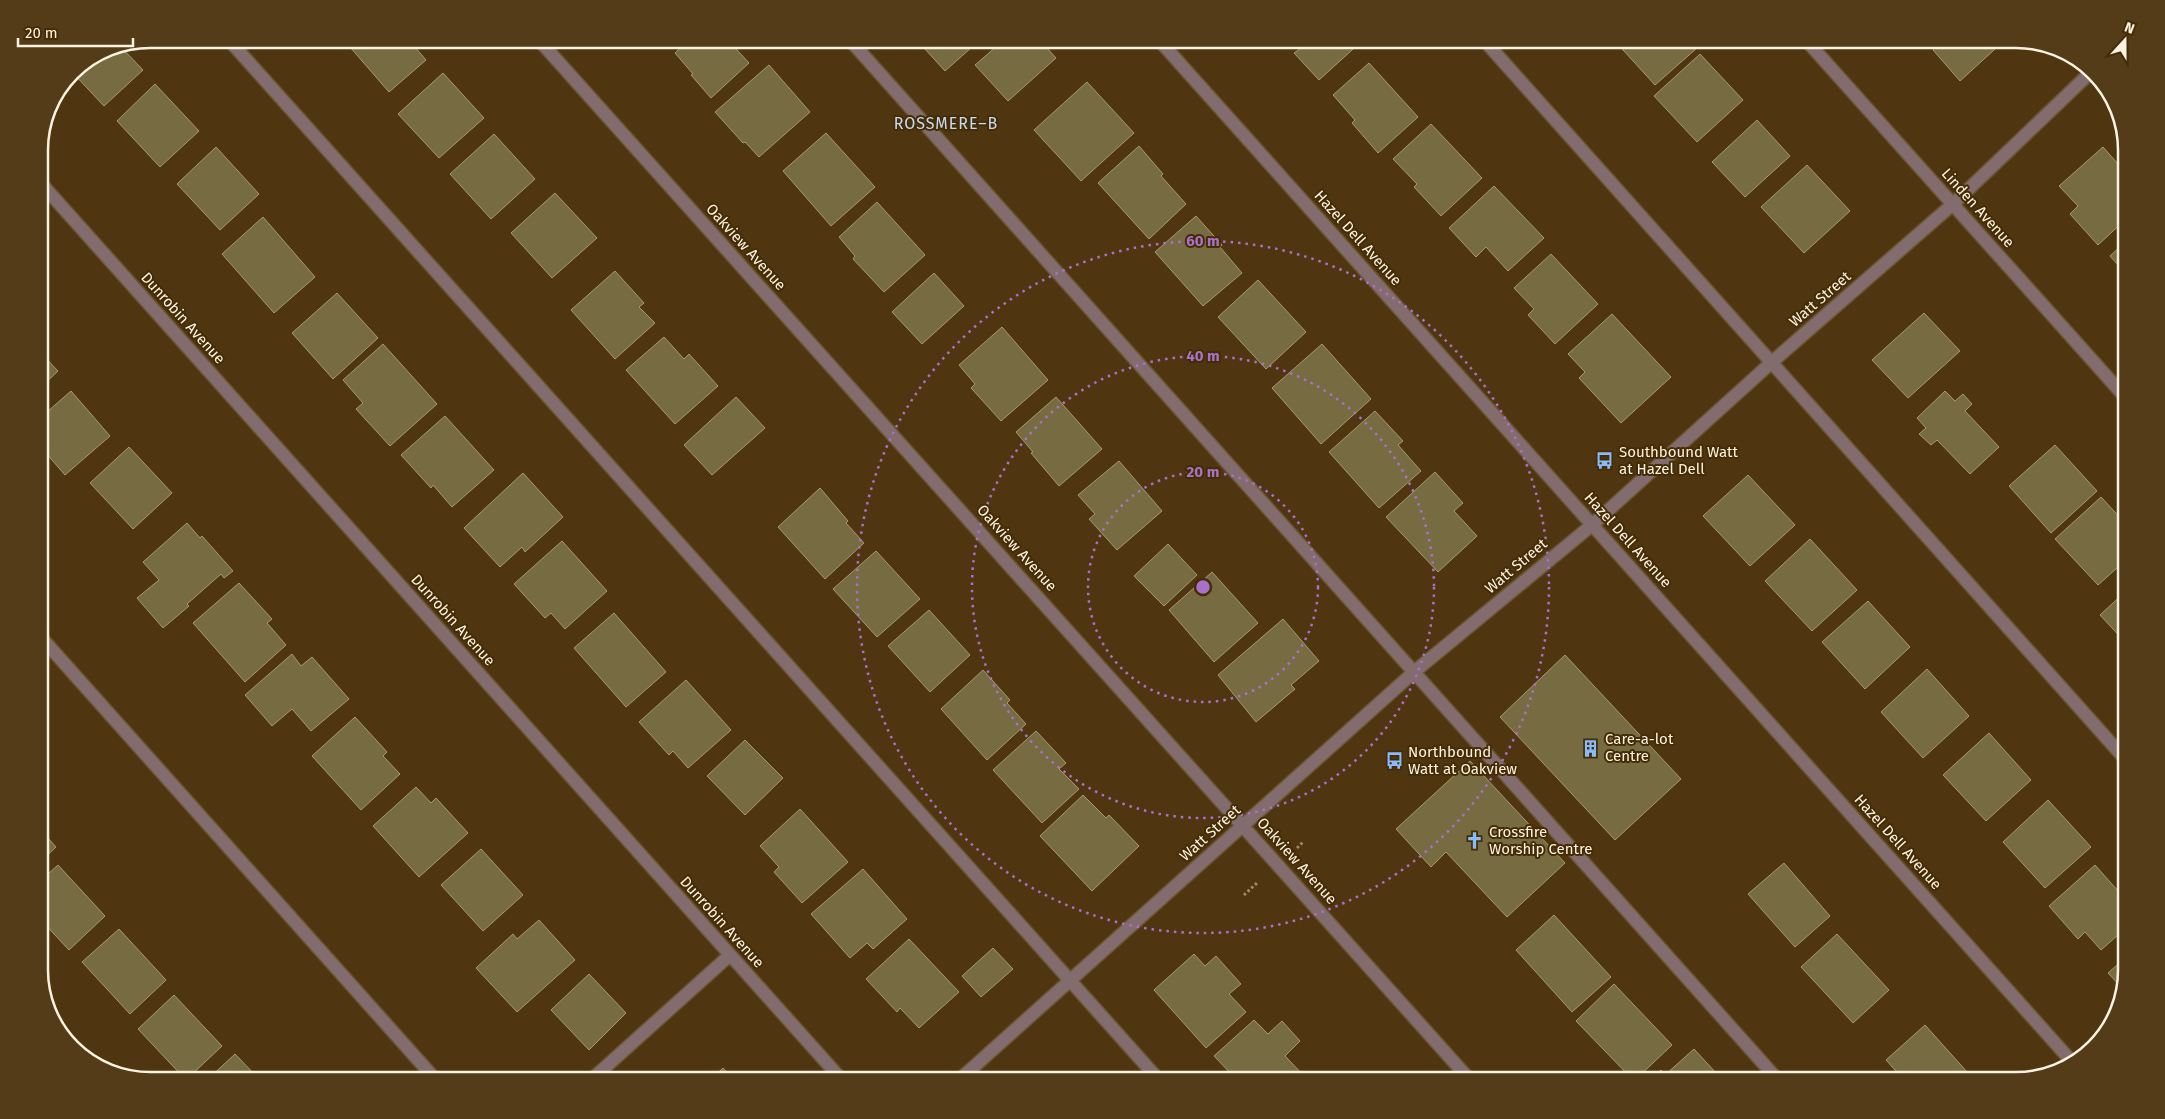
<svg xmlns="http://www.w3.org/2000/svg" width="2165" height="1119" font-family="'Fira Sans',sans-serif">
<rect width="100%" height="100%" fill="#4f3611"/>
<!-- building -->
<g fill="#776b41" stroke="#a69a6e">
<path d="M 343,39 L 408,39 L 426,60 L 389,92 Z"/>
<path d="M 658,39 L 674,39 L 665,47 Z"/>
<path d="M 690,39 L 727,39 L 749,63 L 711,98 L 691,75 L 693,74 L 675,53 Z"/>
<path d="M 934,39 L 981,39 L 945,71 L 924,48 Z"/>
<path d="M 1005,39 L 1039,39 L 1056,58 L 1008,101 L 975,65 Z"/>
<path d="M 1291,39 L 1361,39 L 1363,40 L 1319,80 L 1294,53 L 1300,49 Z"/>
<path d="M 1613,39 L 1689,39 L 1697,48 L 1655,85 Z"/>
<path d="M 1932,39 L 2006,39 L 1960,81 L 1933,50 L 1938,45 Z"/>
<path d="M 119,45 L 143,70 L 104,106 L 71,71 L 108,47 Z"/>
<path d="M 1700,54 L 1743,100 L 1697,142 L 1654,96 Z"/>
<path d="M 1369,63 L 1418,117 L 1378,153 L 1352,123 L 1355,120 L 1333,95 Z"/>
<path d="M 769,65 L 810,112 L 759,157 L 745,142 L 743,143 L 715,112 Z"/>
<path d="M 443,73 L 484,118 L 439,158 L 398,114 Z"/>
<path d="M 1087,82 L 1134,133 L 1081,181 L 1034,130 Z"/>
<path d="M 155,84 L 199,131 L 160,167 L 117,121 Z"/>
<path d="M 1757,120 L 1790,156 L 1745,197 L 1712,162 Z"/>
<path d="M 1431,124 L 1482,178 L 1441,216 L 1414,187 L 1417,184 L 1393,159 Z"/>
<path d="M 826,133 L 875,187 L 831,226 L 783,171 Z"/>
<path d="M 494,134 L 535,179 L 491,219 L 450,174 Z"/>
<path d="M 1139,146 L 1163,174 L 1161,176 L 1186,204 L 1149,239 L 1098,183 Z"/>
<path d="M 216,147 L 259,194 L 220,230 L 177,184 Z"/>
<path d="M 2103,147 L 2126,173 L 2126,219 L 2098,245 L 2070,214 L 2078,206 L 2059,186 Z"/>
<path d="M 1807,165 L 1850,211 L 1804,253 L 1761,207 Z"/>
<path d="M 1494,186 L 1544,238 L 1508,271 L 1486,247 L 1476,257 L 1449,228 Z"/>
<path d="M 555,193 L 597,238 L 552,278 L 511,233 Z"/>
<path d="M 877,202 L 925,255 L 884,292 L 853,259 L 855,256 L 839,237 Z"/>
<path d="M 1196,216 L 1222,245 L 1220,247 L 1242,273 L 1203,306 L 1155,252 Z"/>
<path d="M 263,217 L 315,277 L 274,313 L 222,254 Z"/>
<path d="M 2126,241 L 2126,274 L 2110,256 Z"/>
<path d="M 1551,254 L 1598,304 L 1555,344 L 1528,315 L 1534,309 L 1514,288 Z"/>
<path d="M 615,271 L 644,303 L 639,307 L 655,323 L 615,359 L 571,310 Z"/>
<path d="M 934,273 L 964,306 L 922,344 L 892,312 Z"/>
<path d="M 1258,280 L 1306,332 L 1266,369 L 1218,317 Z"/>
<path d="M 337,293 L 378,338 L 333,379 L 292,333 Z"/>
<path d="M 1924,313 L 1960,351 L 1908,398 L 1872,360 Z"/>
<path d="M 1612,314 L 1671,377 L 1621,423 L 1579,378 L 1585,372 L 1568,354 Z"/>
<path d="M 1002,327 L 1048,380 L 1001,421 L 971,388 L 975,384 L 959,365 Z"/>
<path d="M 664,337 L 684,359 L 689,354 L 718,386 L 675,424 L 626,370 Z"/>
<path d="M 383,344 L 437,404 L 390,446 L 356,409 L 363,403 L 343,380 Z"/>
<path d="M 1322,344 L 1371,399 L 1321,444 L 1272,388 Z"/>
<path d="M 39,351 L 58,371 L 39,389 Z"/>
<path d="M 71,391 L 110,436 L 65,475 L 39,445 L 39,419 Z"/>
<path d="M 1945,391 L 1955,401 L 1963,394 L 1972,404 L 1965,411 L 1999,447 L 1970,474 L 1937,440 L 1931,445 L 1919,434 L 1926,428 L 1917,418 Z"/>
<path d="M 736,397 L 765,428 L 712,475 L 684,445 Z"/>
<path d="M 1056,397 L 1102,449 L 1059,486 L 1031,453 L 1033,452 L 1016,432 Z"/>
<path d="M 1375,411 L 1403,441 L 1398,445 L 1421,471 L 1379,508 L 1329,452 Z"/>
<path d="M 445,416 L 494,470 L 452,507 L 433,485 L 431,488 L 401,455 Z"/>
<path d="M 2055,445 L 2097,491 L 2051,533 L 2009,486 Z"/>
<path d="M 129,447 L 172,493 L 133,529 L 90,483 Z"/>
<path d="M 1119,461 L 1162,511 L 1117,550 L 1089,519 L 1095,514 L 1078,495 Z"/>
<path d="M 1435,472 L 1463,503 L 1454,511 L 1477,536 L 1438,572 L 1386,517 Z"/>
<path d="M 523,473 L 563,517 L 525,552 L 522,547 L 500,567 L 464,528 Z"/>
<path d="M 1748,475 L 1795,525 L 1750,566 L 1703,516 Z"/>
<path d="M 820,488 L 848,521 L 846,523 L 864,543 L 825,579 L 778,527 Z"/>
<path d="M 2101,497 L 2126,524 L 2126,560 L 2098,585 L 2055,539 Z"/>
<path d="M 187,523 L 200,538 L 202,536 L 233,571 L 224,578 L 221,574 L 187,604 L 189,606 L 163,628 L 137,598 L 159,580 L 143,562 Z"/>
<path d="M 1810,539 L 1857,590 L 1812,631 L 1765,581 Z"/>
<path d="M 562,541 L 607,591 L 565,629 L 551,613 L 545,618 L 514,584 Z"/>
<path d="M 1168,544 L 1197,575 L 1164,606 L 1134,576 Z"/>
<path d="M 876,551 L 920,599 L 877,637 L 833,589 Z"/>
<path d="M 1212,572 L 1258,623 L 1214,662 L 1169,610 Z"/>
<path d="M 239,583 L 272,619 L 267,623 L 286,645 L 245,682 L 193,623 Z"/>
<path d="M 2126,591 L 2126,643 L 2100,615 Z"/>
<path d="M 1868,601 L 1910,647 L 1865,689 L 1822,642 Z"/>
<path d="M 929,610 L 970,655 L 930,692 L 888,646 Z"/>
<path d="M 614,613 L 666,672 L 626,707 L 574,648 Z"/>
<path d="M 1283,619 L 1319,661 L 1291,685 L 1295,689 L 1256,722 L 1218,675 Z"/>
<path d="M 292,654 L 301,666 L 312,657 L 349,699 L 311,731 L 292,709 L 272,726 L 245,695 Z"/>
<path d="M 1565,655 L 1681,779 L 1615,840 L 1500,717 Z"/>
<path d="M 1927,669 L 1969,716 L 1923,758 L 1881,712 Z"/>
<path d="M 983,670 L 1010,700 L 1007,703 L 1026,724 L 987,760 L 941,709 Z"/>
<path d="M 686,680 L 731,730 L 688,768 L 673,751 L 669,755 L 639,722 Z"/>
<path d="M 355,717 L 387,752 L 383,756 L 400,774 L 361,810 L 312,756 Z"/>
<path d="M 1036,731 L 1066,763 L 1059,769 L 1079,789 L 1042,823 L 993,770 Z"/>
<path d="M 1989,733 L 2031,780 L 1986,821 L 1943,775 Z"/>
<path d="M 745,740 L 783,778 L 745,815 L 707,776 Z"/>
<path d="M 1470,761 L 1565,863 L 1507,917 L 1446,852 L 1431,867 L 1396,829 Z"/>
<path d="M 416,787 L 431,803 L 436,798 L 468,833 L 419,877 L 373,826 Z"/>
<path d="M 1083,795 L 1106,818 L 1109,815 L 1139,846 L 1092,891 L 1040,836 Z"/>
<path d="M 2048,800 L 2091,847 L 2045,888 L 2003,842 Z"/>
<path d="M 800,809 L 848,862 L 802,903 L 774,872 L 779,867 L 760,846 Z"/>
<path d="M 39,828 L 56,847 L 39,863 Z"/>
<path d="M 481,849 L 523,895 L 483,931 L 441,885 Z"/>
<path d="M 1784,863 L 1830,916 L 1795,947 L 1748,894 Z"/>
<path d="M 58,865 L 105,916 L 69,950 L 39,918 L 39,882 Z"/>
<path d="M 2095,865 L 2126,900 L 2126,928 L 2101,950 L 2085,932 L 2078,939 L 2049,906 Z"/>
<path d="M 863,869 L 907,919 L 873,949 L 867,943 L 850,958 L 811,914 Z"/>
<path d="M 1554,915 L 1611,977 L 1572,1012 L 1516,950 Z"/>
<path d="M 539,920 L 575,960 L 517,1012 L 476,968 L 513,934 L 517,939 Z"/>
<path d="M 119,929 L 166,980 L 130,1014 L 82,962 Z"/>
<path d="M 1837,934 L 1889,990 L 1853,1023 L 1801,967 Z"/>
<path d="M 909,939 L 959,992 L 919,1028 L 900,1008 L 897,1012 L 866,979 Z"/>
<path d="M 993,948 L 1013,969 L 981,997 L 962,976 Z"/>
<path d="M 1194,954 L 1205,966 L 1216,956 L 1241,984 L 1229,994 L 1246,1012 L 1206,1048 L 1154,990 Z"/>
<path d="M 2126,957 L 2126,969 L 2122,988 L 2108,973 Z"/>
<path d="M 589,974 L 626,1013 L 589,1050 L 551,1010 Z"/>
<path d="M 1614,984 L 1672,1045 L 1635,1080 L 1633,1080 L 1576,1021 Z"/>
<path d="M 174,995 L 222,1046 L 186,1080 L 138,1029 Z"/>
<path d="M 1254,1020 L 1268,1034 L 1282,1021 L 1300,1041 L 1285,1056 L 1308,1080 L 1237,1080 L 1214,1056 Z"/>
<path d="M 1925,1025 L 1968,1073 L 1960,1080 L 1904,1080 L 1886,1060 Z"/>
<path d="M 1694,1049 L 1717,1074 L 1710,1080 L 1649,1080 L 1661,1070 L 1665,1075 Z"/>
<path d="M 235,1054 L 260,1080 L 207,1080 Z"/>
<path d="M 723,1068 L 734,1080 L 710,1080 Z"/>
</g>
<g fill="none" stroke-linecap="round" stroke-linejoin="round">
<defs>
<g id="minor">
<path d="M 228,39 L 1159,1080"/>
<path d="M 538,39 L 1470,1080"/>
<path d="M 849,39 L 1778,1080"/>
<path d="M 1158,39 L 2073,1063"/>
<path d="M 1483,39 L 2126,760"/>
<path d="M 1805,39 L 2126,398"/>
<path d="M 39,181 L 842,1080"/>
<path d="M 39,635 L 436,1080"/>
<path d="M 591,1080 L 730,955"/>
<path d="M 959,1080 L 1414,672 L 1592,525 L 1772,362 L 1953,204 L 2090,73"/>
</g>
</defs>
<!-- minor casing -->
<use href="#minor" stroke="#6b5432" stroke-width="15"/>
<!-- path -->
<g stroke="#9f8c70" stroke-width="3" stroke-dasharray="2.5 2.5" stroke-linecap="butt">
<path d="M 1297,848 L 1303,842"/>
<path d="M 1244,895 L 1258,882"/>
</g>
<!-- minor -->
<use href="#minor" stroke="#826c6d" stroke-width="12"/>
</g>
<!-- distance rings -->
<g fill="none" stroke="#a971cb" stroke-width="2.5" stroke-dasharray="2.5 5">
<circle cx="1203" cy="587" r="115"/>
<circle cx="1203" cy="587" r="231"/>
<circle cx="1203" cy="587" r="346"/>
</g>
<!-- icons -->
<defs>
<symbol id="bus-bare" viewBox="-9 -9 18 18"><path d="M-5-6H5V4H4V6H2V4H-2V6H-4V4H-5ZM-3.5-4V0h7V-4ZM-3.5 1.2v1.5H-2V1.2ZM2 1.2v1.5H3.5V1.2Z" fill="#87bbfc" stroke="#442c05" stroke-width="2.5" paint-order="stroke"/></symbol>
<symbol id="building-bare" viewBox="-9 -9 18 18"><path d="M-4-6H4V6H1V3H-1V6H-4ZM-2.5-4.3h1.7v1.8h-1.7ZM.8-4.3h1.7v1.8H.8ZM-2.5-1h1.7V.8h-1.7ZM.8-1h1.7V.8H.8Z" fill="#87bbfc" stroke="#442c05" stroke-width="2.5" paint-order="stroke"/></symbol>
<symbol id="church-bare" viewBox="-9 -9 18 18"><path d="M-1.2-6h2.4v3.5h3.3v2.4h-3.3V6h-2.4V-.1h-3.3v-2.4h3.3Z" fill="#87bbfc" stroke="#442c05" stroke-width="2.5" paint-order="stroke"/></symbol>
</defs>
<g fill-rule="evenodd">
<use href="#bus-bare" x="1592" y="448" width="25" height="25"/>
<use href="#building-bare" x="1578" y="736" width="25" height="25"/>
<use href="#bus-bare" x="1382" y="748" width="25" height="25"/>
<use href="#church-bare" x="1462" y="828" width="25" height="25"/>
</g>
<g text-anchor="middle" stroke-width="4" stroke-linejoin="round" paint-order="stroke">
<!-- street labels -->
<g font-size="15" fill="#fef2e2" stroke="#442c05">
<text transform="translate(1978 208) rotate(48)" y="5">Linden Avenue</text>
<text transform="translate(1358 238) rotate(48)" y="5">Hazel Dell Avenue</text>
<text transform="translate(746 247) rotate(48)" y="5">Oakview Avenue</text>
<text transform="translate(1820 299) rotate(-41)" y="5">Watt Street</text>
<text transform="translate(183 318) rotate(48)" y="5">Dunrobin Avenue</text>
<text transform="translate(1628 540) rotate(48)" y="5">Hazel Dell Avenue</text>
<text transform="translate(1017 548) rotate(48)" y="5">Oakview Avenue</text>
<text transform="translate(1516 566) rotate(-40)" y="5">Watt Street</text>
<text transform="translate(453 620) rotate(48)" y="5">Dunrobin Avenue</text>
<text transform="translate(1210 833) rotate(-42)" y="5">Watt Street</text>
<text transform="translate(1898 842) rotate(48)" y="5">Hazel Dell Avenue</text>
<text transform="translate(1297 861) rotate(48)" y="5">Oakview Avenue</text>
<text transform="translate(722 922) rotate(48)" y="5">Dunrobin Avenue</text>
</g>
<!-- poi labels -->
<g font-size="15" fill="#fef2e2" stroke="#442c05" text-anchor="start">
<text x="1619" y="457">Southbound Watt<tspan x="1619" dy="17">at Hazel Dell</tspan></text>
<text x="1605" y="744">Care-a-lot<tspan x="1605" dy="17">Centre</tspan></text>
<text x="1408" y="757">Northbound<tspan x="1408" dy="17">Watt at Oakview</tspan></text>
<text x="1489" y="837">Crossfire<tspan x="1489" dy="17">Worship Centre</tspan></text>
</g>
<!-- neighbourhood labels -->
<g font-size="16" letter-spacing="1" fill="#c8dbf4" stroke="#442c05">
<text x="946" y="129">ROSSMERE–B</text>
</g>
</g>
<!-- crop -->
<path d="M0 0H2165V1119H0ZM150 48H2016A102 102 0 0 1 2118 150V970A102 102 0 0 1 2016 1072H150A102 102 0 0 1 48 970V150A102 102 0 0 1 150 48Z" fill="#533c17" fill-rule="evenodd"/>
<path fill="none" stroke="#fef2e2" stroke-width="2.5" d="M150 48H2016A102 102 0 0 1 2118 150V970A102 102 0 0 1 2016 1072H150A102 102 0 0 1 48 970V150A102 102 0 0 1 150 48Z"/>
<circle cx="1203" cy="587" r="8" fill="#a971cb" stroke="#442c05" stroke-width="2.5"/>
<g font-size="15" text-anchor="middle" font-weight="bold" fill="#a971cb" stroke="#442c05" stroke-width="4" stroke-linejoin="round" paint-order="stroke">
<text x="1203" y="246">60 m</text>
<text x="1203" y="361">40 m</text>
<text x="1203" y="477">20 m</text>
</g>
<!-- north arrow -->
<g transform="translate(2125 40) rotate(21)" stroke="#442c05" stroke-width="4" paint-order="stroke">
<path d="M0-4L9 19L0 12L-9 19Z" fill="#fef2e2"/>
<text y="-8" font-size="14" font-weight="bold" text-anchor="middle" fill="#fef2e2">N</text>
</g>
<!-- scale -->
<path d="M18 38v8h115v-8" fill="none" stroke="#fef2e2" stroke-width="2.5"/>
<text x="25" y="38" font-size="15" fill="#fef2e2" stroke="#442c05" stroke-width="4" paint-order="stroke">20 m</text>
</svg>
